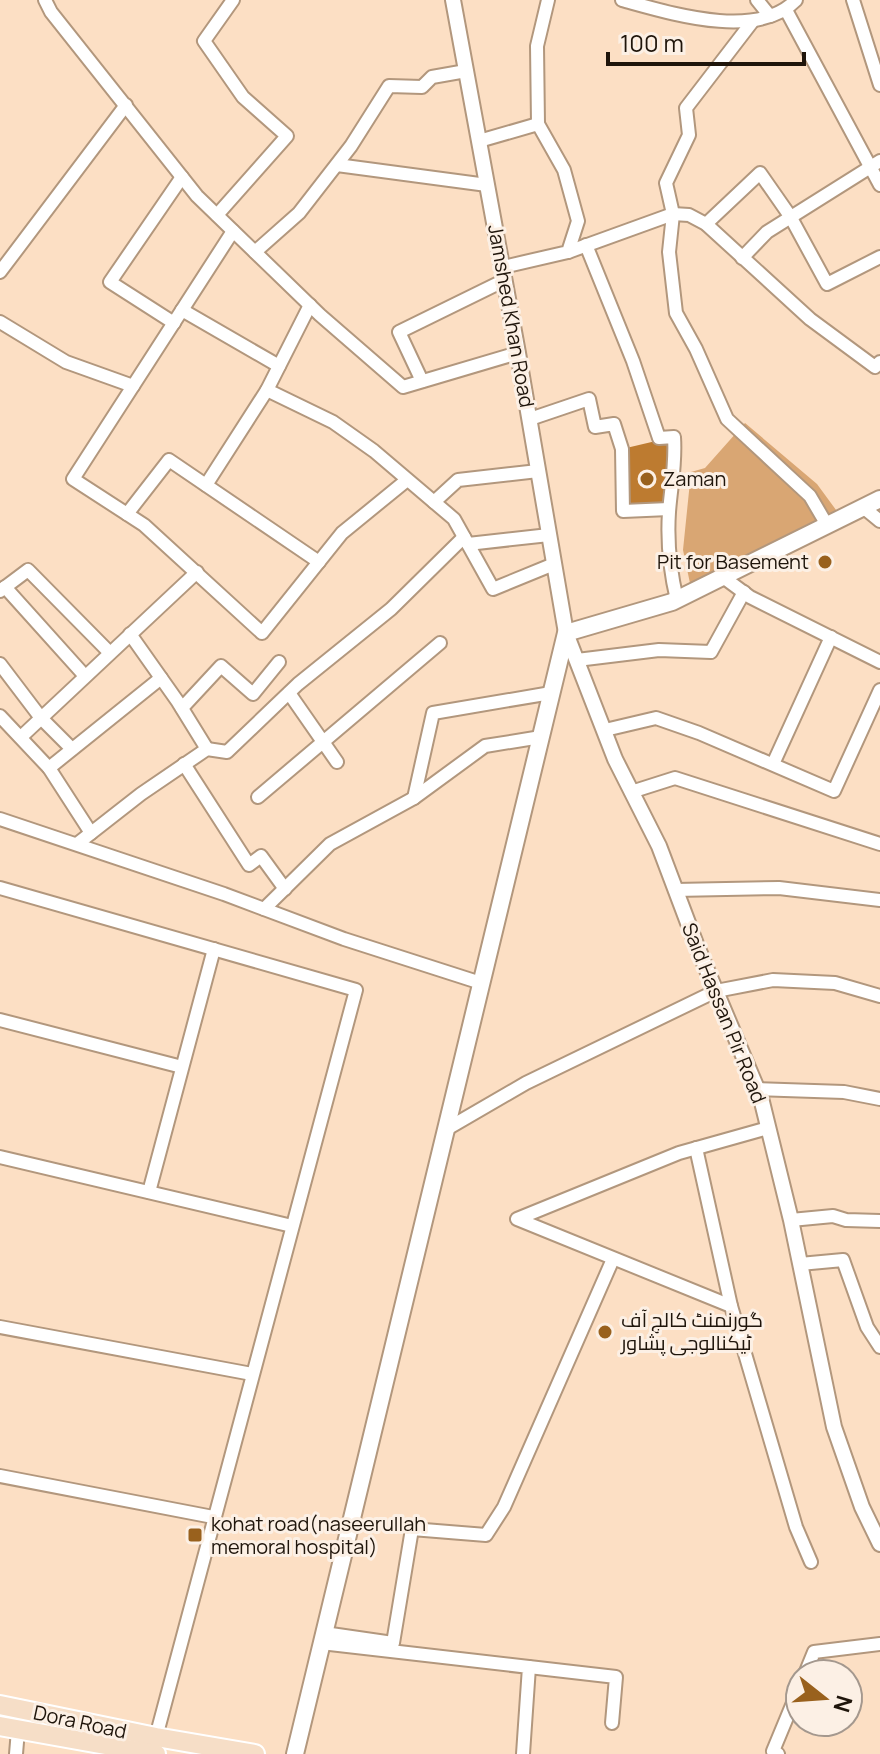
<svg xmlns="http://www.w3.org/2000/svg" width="880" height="1754" font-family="Manrope,Cairo,sans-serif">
<rect width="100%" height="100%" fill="#fcdfc4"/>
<!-- green -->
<path fill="#d9a673" d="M 745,423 L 817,484 L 839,514 L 691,588 L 683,550 L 691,472 L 705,468 Z"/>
<!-- water -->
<path fill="#bd7b30" d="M 677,436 L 669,509 L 623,511 L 622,449 Z"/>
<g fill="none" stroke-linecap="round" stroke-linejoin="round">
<defs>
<g id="minor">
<path d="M 45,0 L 51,12 L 197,196 L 320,315 L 403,387 L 518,353"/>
<path d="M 622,0 C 670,13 757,41 796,0"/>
<path d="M 757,0 L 770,16"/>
<path d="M 853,0 L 880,85"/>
<path d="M 786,10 L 880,185"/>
<path d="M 752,22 L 686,108 L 689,135 L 666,183 L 673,214 L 669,252 L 676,313 L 696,349 L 727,419 L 810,496 L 827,525"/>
<path d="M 538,124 L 537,46 L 548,0"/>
<path d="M 479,141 L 538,124 L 564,170 L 578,221 L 568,252 L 503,267"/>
<path d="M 337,165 L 487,185"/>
<path d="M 217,215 L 287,136 L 243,97 L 204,41 L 233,0"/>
<path d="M 706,224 L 760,173 L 790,216 L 827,284 L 880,257"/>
<path d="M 233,231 L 73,479 L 144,525 L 262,633 L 342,533 L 407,480"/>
<path d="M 586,245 L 633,361 L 659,438 L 674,437 C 676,464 671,486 669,512 C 667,542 670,571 677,600"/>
<path d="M 255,252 L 299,213 L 351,146 L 389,86 L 422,87 L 432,77 L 466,71"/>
<path d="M 568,252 L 673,214 L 689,215 L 706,224 L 810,319 L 875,367 L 880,362"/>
<path d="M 742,258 L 767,232 L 880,161"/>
<path d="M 0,272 L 126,105"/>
<path d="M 182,310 L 279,366"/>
<path d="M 0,322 L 66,362 L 133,386"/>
<path d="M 174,323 L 110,282 L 182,177"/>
<path d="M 422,381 L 399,332 L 505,280"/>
<path d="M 267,390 L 333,422 L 374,451 L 454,519 L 493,589 L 554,564"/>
<path d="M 530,419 L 589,399 L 595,427 L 614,424 L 622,449 L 623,511 L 669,509"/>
<path d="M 206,485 L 267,390 L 310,305"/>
<path d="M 434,502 L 458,480 L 538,471"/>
<path d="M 863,507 L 880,521"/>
<path d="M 127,514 L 169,460 L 319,562"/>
<path d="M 468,544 L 549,535"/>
<path d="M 723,577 L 750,597 L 880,662"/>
<path d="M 5,587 L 85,676"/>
<path d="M 0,591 L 28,570 L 110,653"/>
<path d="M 130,634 L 178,702 L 207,749"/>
<path d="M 577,660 L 659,650 L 711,652 L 744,592"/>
<path d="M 0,664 L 41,718 L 72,749"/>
<path d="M 289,693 L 337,762"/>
<path d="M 182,708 L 221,666 L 253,694 L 279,662"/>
<path d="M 0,716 L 49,768 L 91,833"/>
<path d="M 605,730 L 656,718 L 699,733 L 834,791 L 880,690"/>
<path d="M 21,737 L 197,572"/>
<path d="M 184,764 L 249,865 L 261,856 L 285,889"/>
<path d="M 773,764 L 831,637"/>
<path d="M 49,768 L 161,678"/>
<path d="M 631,792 L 675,778 L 880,844"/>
<path d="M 258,797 L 440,643"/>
<path d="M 414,798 L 433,713 L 551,693"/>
<path d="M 0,819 L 224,894 L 344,939 L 481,983"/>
<path d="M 77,844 L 141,794 L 207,749 L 227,752 L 298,684 L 391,609 L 464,537"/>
<path d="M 0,888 L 356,990 L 156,1737"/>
<path d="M 675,890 L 779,888 L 880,900"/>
<path d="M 264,909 L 330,844 L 414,798 L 485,746 L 541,737"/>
<path d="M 0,1020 L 182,1067"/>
<path d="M 757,1089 L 844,1092 L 880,1099"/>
<path d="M 768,1128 L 679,1153 L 517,1219 L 731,1306 L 796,1527 L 811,1562"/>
<path d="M 445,1130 L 526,1083 L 716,991 L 773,980 L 835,983 L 880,996"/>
<path d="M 696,1148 L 731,1306"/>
<path d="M 0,1157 L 292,1226"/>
<path d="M 149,1192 L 214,949"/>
<path d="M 791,1220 L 833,1216 L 846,1220 L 880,1221"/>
<path d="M 800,1264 L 843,1260 L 867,1327 L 880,1347"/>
<path d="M 0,1327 L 252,1374"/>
<path d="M 0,1476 L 213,1517"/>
<path d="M 324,1633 L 393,1643 L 412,1529 L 486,1535 L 504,1507 L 613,1259"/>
<path d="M 321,1643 L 529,1667 L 523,1754"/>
<path d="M 529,1667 L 616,1677 L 612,1723"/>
<path d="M 805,1674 L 814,1652 L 880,1644"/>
<path d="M 16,1754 L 18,1730"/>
<path d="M 778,1754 L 773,1751 L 800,1686"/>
</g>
<path id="tertiary" d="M 453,0 L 518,353 L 566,633 L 615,759 L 659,846 L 696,944 L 761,1098 L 791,1220 L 834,1427 L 862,1507 L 880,1544"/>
<path id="secondary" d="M 295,1754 L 566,633 L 672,602 L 880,499"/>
<g id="primary">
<path d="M 0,1705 L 156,1737 L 255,1754"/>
<path d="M 0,1726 L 156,1754"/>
</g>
</defs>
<!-- minor casing -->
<use href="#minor" stroke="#b2977d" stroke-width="16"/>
<!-- tertiary casing -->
<use href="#tertiary" stroke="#b2977d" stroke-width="18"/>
<!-- secondary casing -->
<use href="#secondary" stroke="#b2977d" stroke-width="20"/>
<!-- primary casing -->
<use href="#primary" stroke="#fff" stroke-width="22"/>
<!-- minor -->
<use href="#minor" stroke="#fff" stroke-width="12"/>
<!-- tertiary -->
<use href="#tertiary" stroke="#fff" stroke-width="14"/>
<!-- secondary -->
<use href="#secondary" stroke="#fff" stroke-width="16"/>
<!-- primary -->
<use href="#primary" stroke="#f6dec7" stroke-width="18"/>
</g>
<!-- markers -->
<g fill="#99611d" stroke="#fcf0e5" stroke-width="3">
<circle cx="647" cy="479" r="8"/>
<circle cx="825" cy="562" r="8"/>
<circle cx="605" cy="1332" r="8"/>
<rect x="187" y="1527" width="16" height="16" rx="4"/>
</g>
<g text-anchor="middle" stroke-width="6" stroke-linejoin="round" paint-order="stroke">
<!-- street labels -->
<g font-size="20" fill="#1f150b" stroke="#fcf0e5">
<text transform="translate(511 316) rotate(80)" y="7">Jamshed Khan Road</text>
<text transform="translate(724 1013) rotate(68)" y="7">Said Hassan Pir Road</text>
<text transform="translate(80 1722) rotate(12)" y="7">Dora Road</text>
</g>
<!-- poi labels -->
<g font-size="20" fill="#1f150b" stroke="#fcf0e5" text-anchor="start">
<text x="663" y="486">Zaman</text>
<text x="809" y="569" text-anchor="end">Pit for Basement</text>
<text x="621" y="1327">گورنمنٹ کالج آف<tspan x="621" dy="23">ٹیکنالوجی پشاور</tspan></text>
<text x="211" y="1531">kohat road(naseerullah<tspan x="211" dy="23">memoral hospital)</tspan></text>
</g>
</g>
<!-- north arrow -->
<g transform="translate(824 1698) rotate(107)"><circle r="38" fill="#fcf0e5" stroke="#a4988e" stroke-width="2"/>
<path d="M0-6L14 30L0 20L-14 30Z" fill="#99611d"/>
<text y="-12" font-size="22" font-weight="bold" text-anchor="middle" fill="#1f150b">N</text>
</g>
<!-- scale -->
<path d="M608 52v12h196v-12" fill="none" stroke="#1f150b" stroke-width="4"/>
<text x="620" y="52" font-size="24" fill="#1f150b" stroke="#fcf0e5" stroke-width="6" paint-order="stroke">100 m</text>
</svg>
